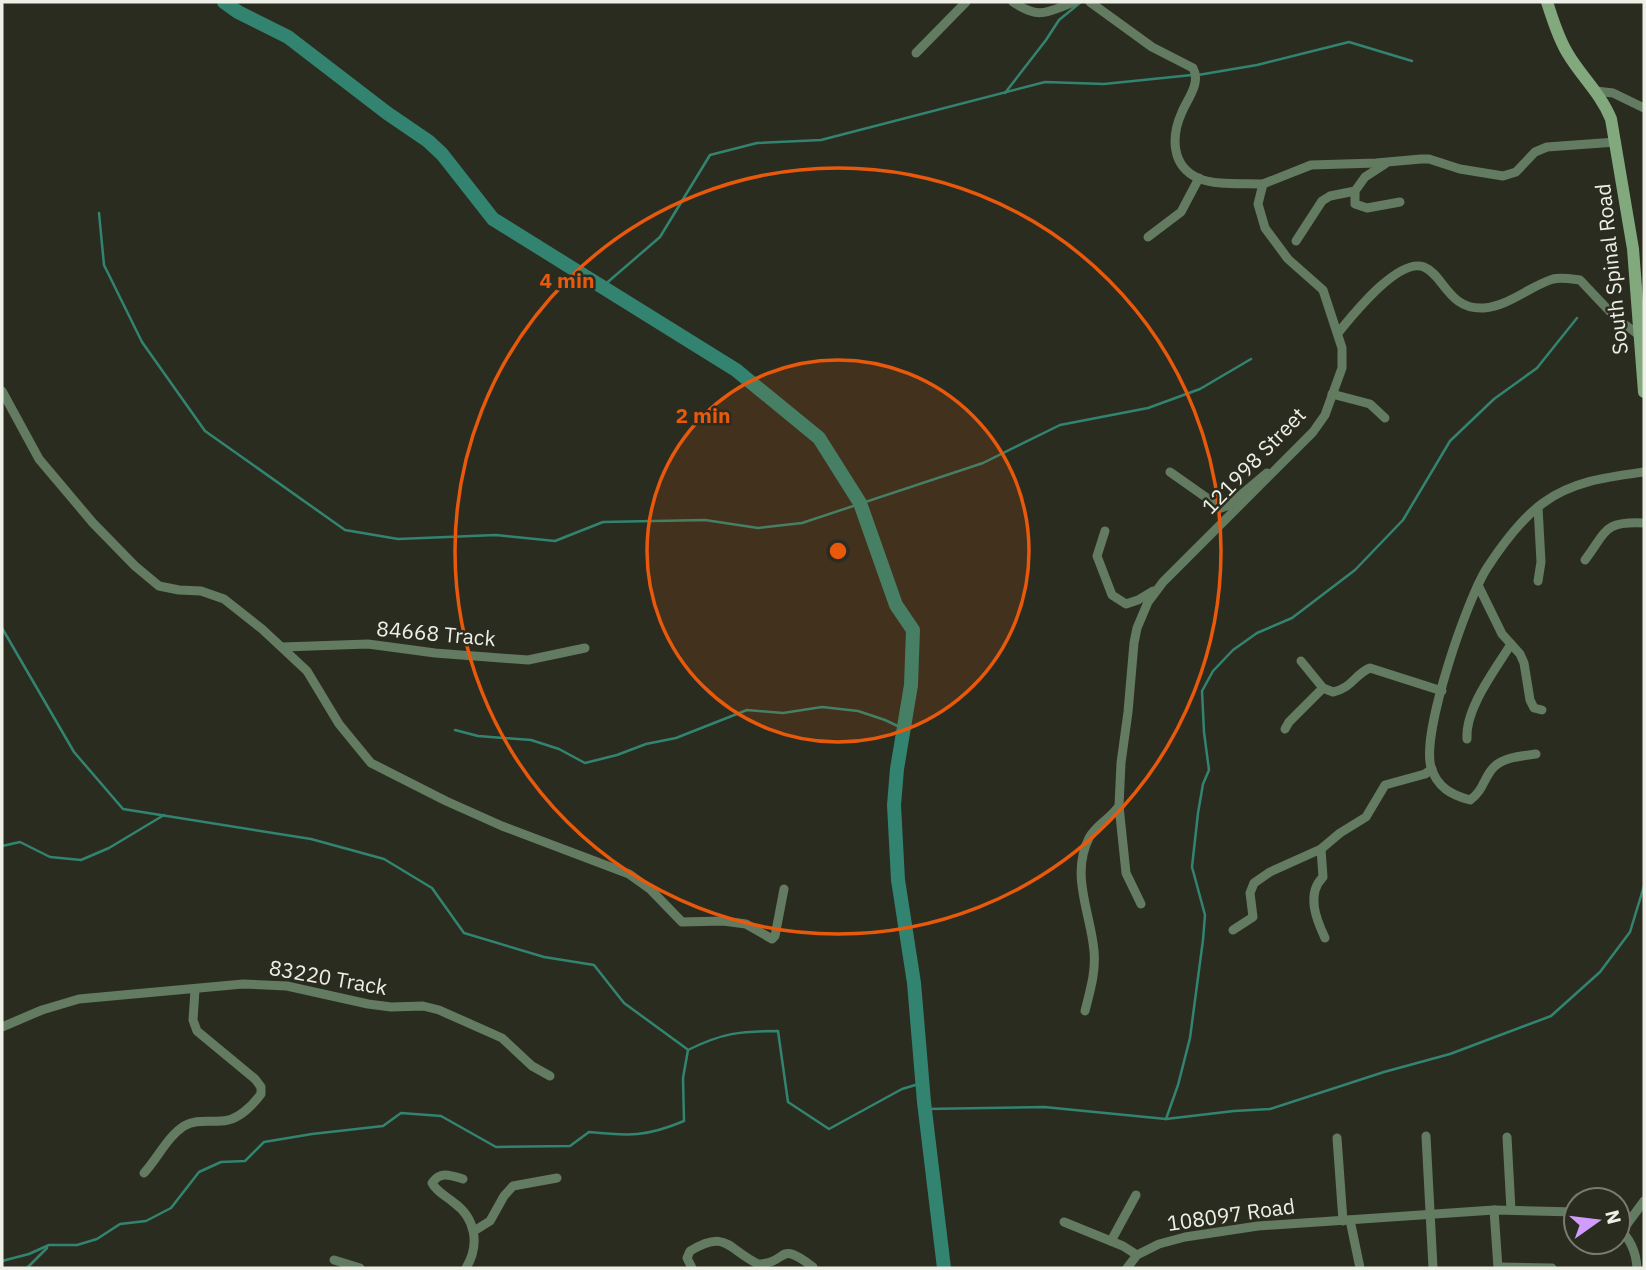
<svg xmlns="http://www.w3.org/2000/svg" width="1646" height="1270" font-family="'IBM Plex Sans',sans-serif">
<rect width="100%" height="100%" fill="#2b2c20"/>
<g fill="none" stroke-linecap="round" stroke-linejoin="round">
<!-- stream -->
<g stroke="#328471" stroke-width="2.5">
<path d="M 1198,75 L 1257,65 L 1349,42 L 1412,61"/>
<path d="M 1005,93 L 1046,40 L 1059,20 L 1081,2"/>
<path d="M 99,213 L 104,265 L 142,342 L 205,431 L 345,530 L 398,539 L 496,535 L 555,541 L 603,522 L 705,520 L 758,528 L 802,523 L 983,463 L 1060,425 L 1148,408 L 1200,389 L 1251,359"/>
<path d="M 602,287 L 660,237 L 710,155 L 757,143 L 821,140 L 1045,82 L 1104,84 L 1192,75"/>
<path d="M 2,628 L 74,752 L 123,809 L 311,839 L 384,859 L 432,888 L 464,933 L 544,957 L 594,965 L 624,1003 L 687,1049"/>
<path d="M 455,730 L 478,736 L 531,740 L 559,749 L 585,763 L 617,755 L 646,744 L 676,738 L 747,710 L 783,713 L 822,707 L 858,711 L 885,720 L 904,729"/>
<path d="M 2,846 L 20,842 L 50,857 L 81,860 L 109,848 L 164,815"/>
<path d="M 925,1109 L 1044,1107 L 1166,1119 L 1234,1111 L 1270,1109 L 1384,1072 L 1450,1054 L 1551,1016 L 1600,972 L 1630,932 L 1644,886"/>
<path d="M 1166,1119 L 1178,1085 L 1190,1038 L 1203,940 L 1205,915 L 1192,867 L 1198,813 L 1203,784 L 1209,770 L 1204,732 L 1202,691 L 1213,671 L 1233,650 L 1257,633 L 1292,618 L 1355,570 L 1403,520 L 1450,441 L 1494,399 L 1537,368 L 1577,318"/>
<path d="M 2,1261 L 29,1254 L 49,1245 L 77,1245 L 97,1239 L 120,1224 L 146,1221 L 171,1208 L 199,1172 L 221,1162 L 245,1161 L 264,1142 L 312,1134 L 383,1126 L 401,1113 L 441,1116 L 496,1147 L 570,1146 L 589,1132 C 629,1136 646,1137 684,1121 L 683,1078 L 688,1050 C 722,1033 740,1031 778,1031 L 788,1102 L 829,1129 L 902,1089 L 922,1083"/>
<path d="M 27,1268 L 47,1248"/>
</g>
<!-- river -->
<path stroke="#328471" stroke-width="14" d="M 224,2 L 238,12 L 288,37 L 387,113 L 428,141 L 442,154 L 493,219 L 736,370 L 819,438 L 860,503 L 896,605 L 913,630 L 911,685 L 897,769 L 894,805 L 898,880 L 914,983 L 924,1102 L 944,1268"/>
<!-- street -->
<g stroke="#637b61" stroke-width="9">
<path d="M 1013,2 C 1040,20 1047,12 1074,2"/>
<path d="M 1090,2 L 1152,47 L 1193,68 C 1201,83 1188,98 1182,112 C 1171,136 1171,166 1198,178 C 1216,186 1243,183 1263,184"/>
<path d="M 916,53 L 966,2"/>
<path d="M 1596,91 L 1613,93 L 1644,108"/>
<path d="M 1355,191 L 1355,204 L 1367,208 L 1400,202"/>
<path d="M 1148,237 L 1181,212 L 1199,178"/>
<path d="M 1296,241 L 1322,201 L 1330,196 L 1355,191 L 1365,177 L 1385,164"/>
<path d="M 1338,333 C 1352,316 1398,257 1424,267 C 1444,275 1448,310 1484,308 C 1509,306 1530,286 1553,279 C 1562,277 1572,279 1580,280 L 1615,317 L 1640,336"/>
<path d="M 2,391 L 39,459 L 93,523 L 135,566 L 159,586 L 179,590 L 201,591 L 224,599 L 262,629 L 307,671 L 339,724 L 371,763 L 446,801 L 502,826 L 629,874 L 650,889 L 682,922 L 723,921 L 746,924 L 772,939 L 775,936 L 784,889"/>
<path d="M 1332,394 L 1370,404 L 1385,418"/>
<path d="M 1170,472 L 1221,508 L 1229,505 L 1267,473"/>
<path d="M 1105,531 L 1097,556 L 1112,595 L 1126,604 L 1138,600 L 1153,591"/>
<path d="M 1585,560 C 1607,531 1603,521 1644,523"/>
<path d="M 1538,581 L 1541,562 L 1538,507"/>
<path d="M 1478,585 L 1502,634 L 1520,654 L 1524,663 L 1530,700 L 1534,708 L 1542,710"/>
<path d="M 283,647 L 368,644 L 435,653 L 528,660 L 585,648"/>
<path d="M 1301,661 L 1323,688 L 1333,692 C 1352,688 1355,674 1370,668 L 1442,691"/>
<path d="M 1285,729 L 1289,722 L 1323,688"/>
<path d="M 1467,739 C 1465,708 1496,669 1511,644"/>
<path d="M 1536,754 C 1522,756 1503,757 1493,768 C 1483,779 1484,790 1470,800 C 1451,795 1437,787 1431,767 C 1421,733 1467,599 1487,568 C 1502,545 1521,519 1543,503 C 1573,481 1608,477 1644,472"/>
<path d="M 1119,806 L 1126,873 L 1141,904"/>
<path d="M 1321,849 L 1323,877 C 1306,894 1316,919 1325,938"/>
<path d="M 1233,930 L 1253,917 L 1250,893 L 1254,883 L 1270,872 L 1321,849 L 1340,833 L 1366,817 L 1385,785 L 1425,774 L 1432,769"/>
<path d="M 1085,1011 C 1090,991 1096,972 1094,951 C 1091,914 1070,875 1089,838 C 1096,825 1110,819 1119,806 L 1121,763 L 1128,712 L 1134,643 L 1137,628 L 1148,602 L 1163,582 L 1313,432 L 1325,415 L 1342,368 L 1342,348 L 1323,290 L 1288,259 L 1265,228 L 1258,204 L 1263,184 L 1311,165 L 1376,163 L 1421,159 L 1429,159 L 1460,169 L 1503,176 L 1516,172 L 1535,152 L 1547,147 L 1616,142"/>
<path d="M 2,1027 L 42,1010 L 79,999 L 243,984 L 287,986 L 368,1004 L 391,1007 L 423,1006 L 439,1010 L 502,1038 L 532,1066 L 550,1076"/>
<path d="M 1426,1136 L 1433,1268"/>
<path d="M 1507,1137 L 1511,1210"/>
<path d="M 1337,1138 L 1343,1221"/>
<path d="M 144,1173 C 158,1158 167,1137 184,1126 C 196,1119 207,1122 221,1121 C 237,1121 252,1106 261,1094 L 261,1087 L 255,1079 L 197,1031 L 193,1020 L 195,990"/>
<path d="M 463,1179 C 450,1175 440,1171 432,1183 C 437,1192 446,1196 453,1202 C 476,1218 480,1245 466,1268"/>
<path d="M 1494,1210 L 1498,1268"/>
<path d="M 1350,1220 L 1360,1268"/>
<path d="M 1064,1222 L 1123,1246 L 1137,1255"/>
<path d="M 1618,1228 C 1630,1238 1636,1252 1637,1268"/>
<path d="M 474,1231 L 490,1221 L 504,1196 L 513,1186 L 557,1178"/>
<path d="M 1622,1231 L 1644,1201"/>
<path d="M 1111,1241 L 1136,1195"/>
<path d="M 334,1260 L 360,1268"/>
<path d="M 1498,1267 L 1552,1268"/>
<path d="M 692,1268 L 687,1258 L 690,1251 C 727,1229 727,1249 758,1264 C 790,1263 776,1239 813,1267"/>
<path d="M 1127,1268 L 1137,1255 L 1159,1244 L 1185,1237 L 1258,1226 L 1494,1210 L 1576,1212"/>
</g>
<!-- secondary -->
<path stroke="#82a87e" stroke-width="12" d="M 1547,2 C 1553,20 1558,38 1568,54 C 1581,76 1601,94 1611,119 L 1633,249 L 1644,392"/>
</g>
<!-- distance rings -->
<circle cx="838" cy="551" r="191" fill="#e8590c" fill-opacity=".12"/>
<g fill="none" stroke="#e8590c" stroke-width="3.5">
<circle cx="838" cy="551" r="191"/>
<circle cx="838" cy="551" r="383"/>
</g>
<g text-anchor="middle" stroke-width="5" stroke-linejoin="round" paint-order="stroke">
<!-- street labels -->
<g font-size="21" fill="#eeefe7" stroke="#2b2c20">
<text transform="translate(1612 269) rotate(-96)" y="7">South Spinal Road</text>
<text transform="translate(1254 461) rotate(-46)" y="7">121998 Street</text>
<text transform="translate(436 634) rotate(5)" y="7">84668 Track</text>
<text transform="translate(328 978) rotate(10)" y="7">83220 Track</text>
<text transform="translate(1231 1215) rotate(-8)" y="7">108097 Road</text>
</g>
</g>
<circle cx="838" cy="551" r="10" fill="#e8590c" stroke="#2b2c20" stroke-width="3.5"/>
<g font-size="21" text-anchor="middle" font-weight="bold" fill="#e8590c" stroke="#2b2c20" stroke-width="5" stroke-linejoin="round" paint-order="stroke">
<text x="567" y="288">4 min</text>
<text x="703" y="423">2 min</text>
</g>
<!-- border -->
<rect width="1646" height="1270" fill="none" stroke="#eeefe7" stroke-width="7"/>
<!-- north arrow -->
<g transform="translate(1597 1221) rotate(76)"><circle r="33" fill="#2b2c20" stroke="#797a70" stroke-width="2"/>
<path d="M0-5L12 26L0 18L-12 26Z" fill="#d09dfe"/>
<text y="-10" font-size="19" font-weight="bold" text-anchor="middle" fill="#eeefe7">N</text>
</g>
</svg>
